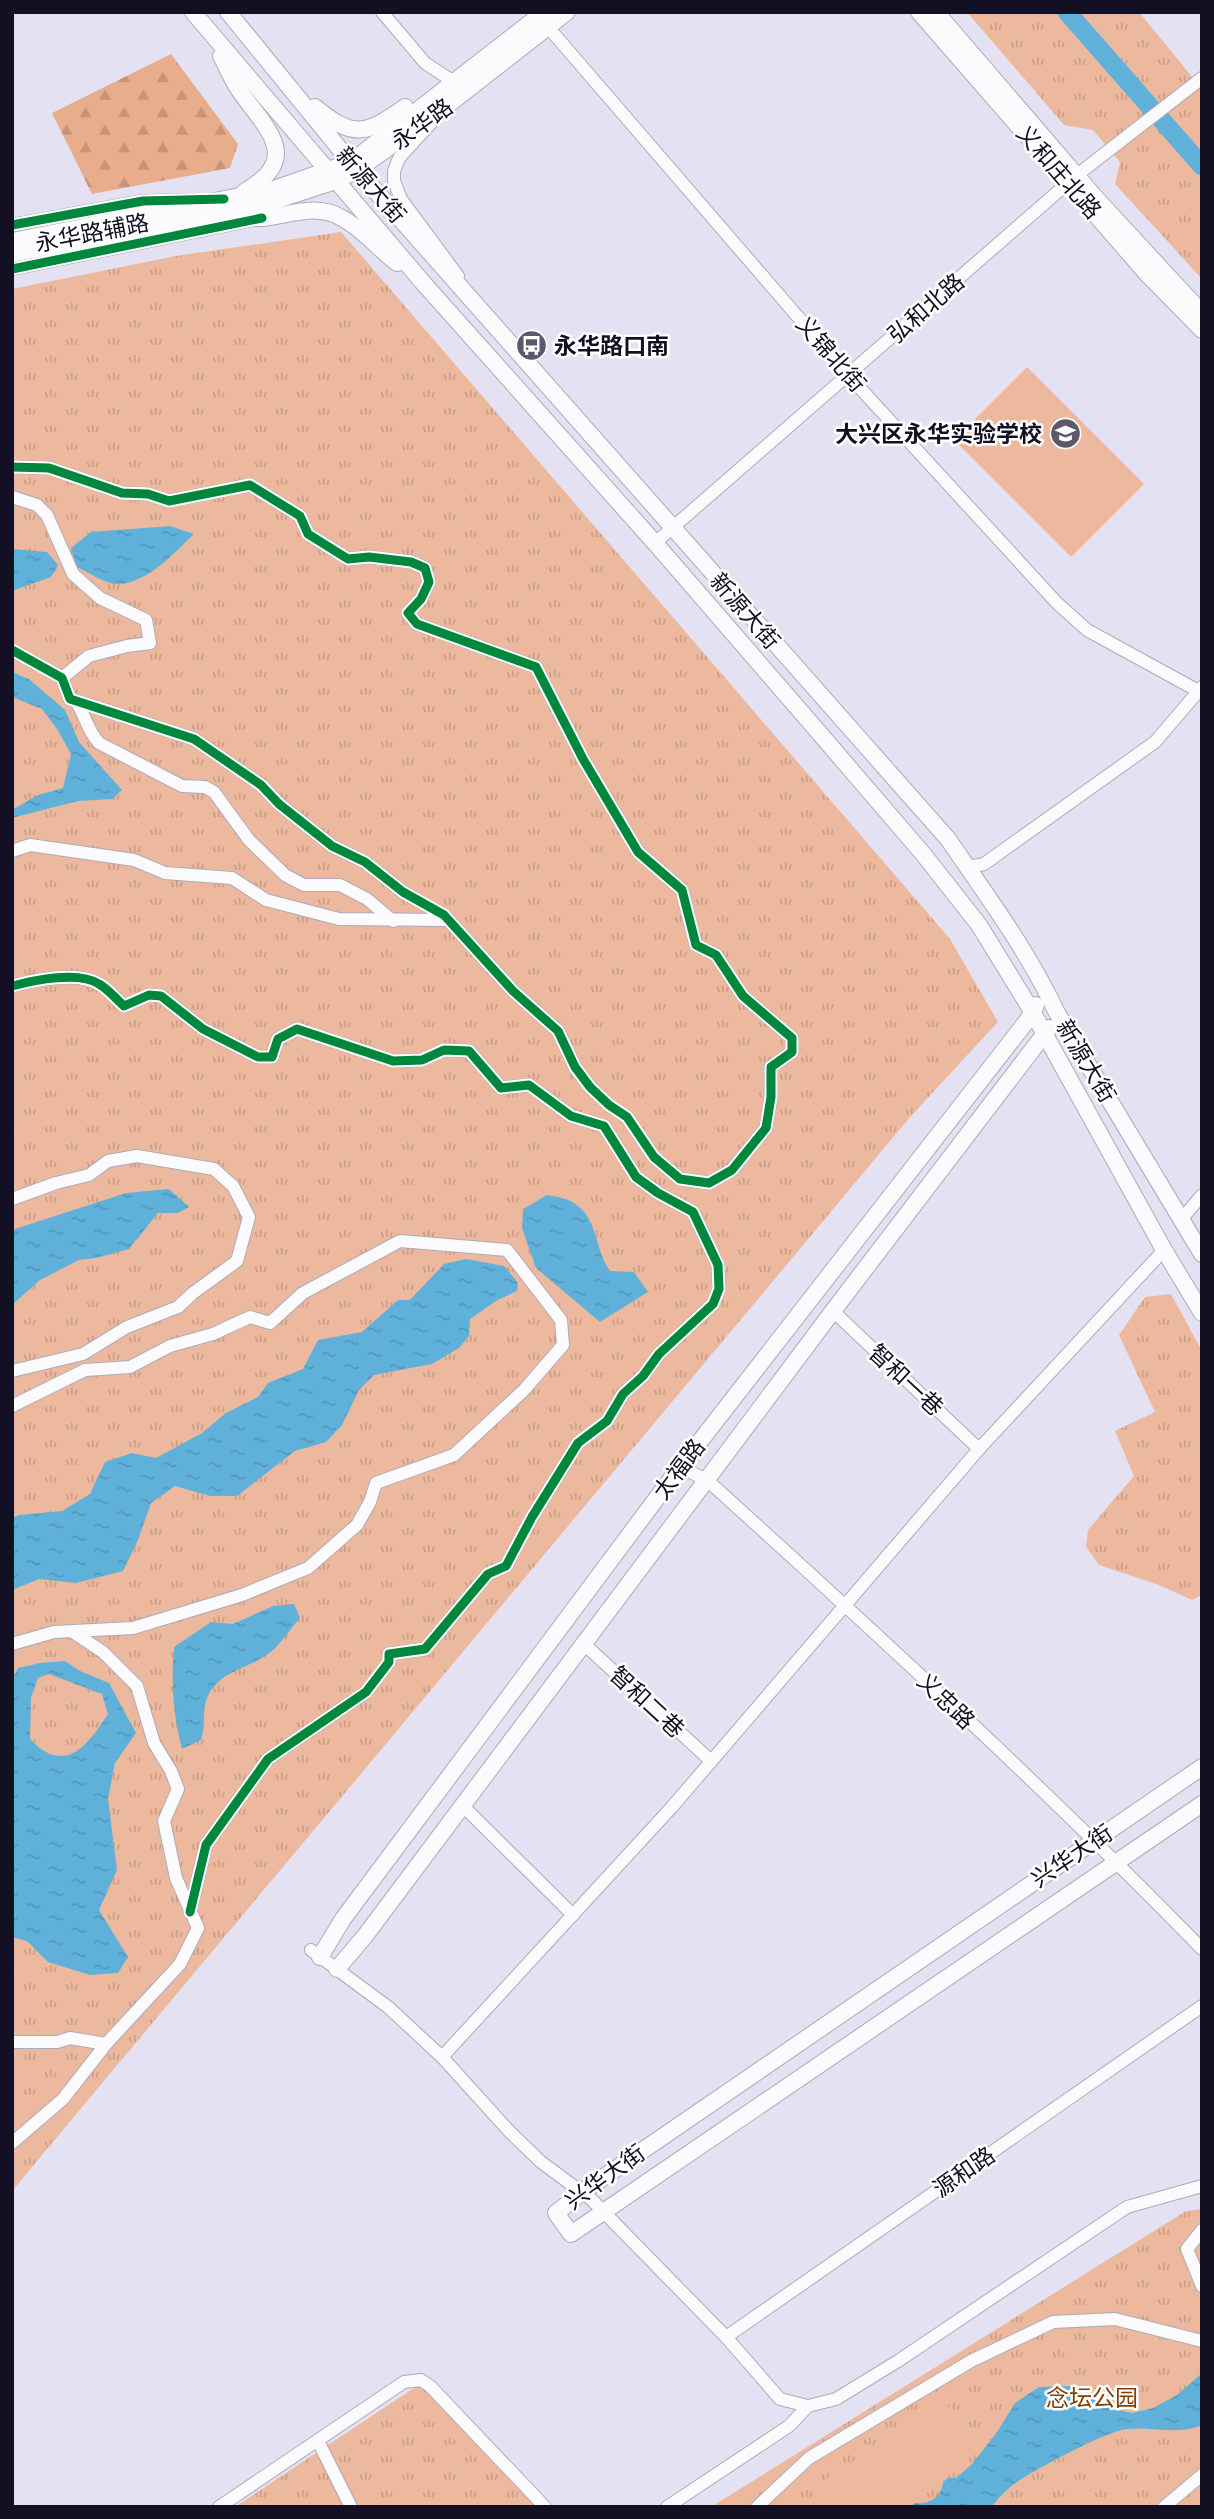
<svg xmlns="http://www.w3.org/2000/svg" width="1214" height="2519" font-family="'Nunito Sans','Noto Sans SC',sans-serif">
<defs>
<pattern id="forest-firs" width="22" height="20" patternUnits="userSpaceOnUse" patternTransform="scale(1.75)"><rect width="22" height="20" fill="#e8ad8c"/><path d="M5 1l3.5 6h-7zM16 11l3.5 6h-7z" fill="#c69478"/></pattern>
<pattern id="park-tufts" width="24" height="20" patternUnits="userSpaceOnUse" patternTransform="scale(1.75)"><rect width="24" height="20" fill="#edb99e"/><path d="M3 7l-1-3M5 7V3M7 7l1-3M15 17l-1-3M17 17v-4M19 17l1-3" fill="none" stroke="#ca9e88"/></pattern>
<pattern id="water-ripples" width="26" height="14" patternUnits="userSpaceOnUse" patternTransform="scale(1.75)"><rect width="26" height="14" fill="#60b1da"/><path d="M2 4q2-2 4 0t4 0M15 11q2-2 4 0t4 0" fill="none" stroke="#5297bb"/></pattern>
</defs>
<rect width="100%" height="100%" fill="#e4e1f2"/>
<!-- forest -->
<path fill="url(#forest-firs)" d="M 171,54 L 238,144 L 230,168 L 92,194 L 52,113 Z"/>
<!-- park -->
<g fill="url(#park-tufts)">
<path d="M 967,12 L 1139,12 L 1202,89 L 1202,279 L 1115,184 L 1120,162 L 1093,130 L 1064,125 Z"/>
<path d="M 341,232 L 950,939 L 998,1022 L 911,1116 L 12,2191 L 12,289 L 176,256 Z"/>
<path d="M 1171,1294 L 1202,1351 L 1202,1595 L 1192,1600 L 1159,1585 L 1099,1565 L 1086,1547 L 1088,1530 L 1134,1476 L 1115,1431 L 1155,1412 L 1119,1335 L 1145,1297 Z"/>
<path d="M 1202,2209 L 1202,2507 L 711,2507 L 1186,2211 Z"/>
<path d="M 429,2378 L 547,2507 L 235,2507 Z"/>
</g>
<!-- pitch -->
<g fill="#edb99e">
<path d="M 1027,367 L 1144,484 L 1071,557 L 954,440 Z"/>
<path d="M 943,2405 L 952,2407 L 972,2433 L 959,2455 L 930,2481 L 896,2502 L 884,2507 L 835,2507 L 824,2491 L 826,2479 L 933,2408 Z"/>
</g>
<!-- water -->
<g fill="url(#water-ripples)" fill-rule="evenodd">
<path d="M 170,526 L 194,534 C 174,553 147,584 117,584 C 105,584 88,572 77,567 L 71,548 L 91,532 Z"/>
<path d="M 12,549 L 47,552 L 58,565 L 51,577 L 12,591 Z"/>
<path d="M 12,672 L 29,679 L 65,710 L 79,742 L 122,790 L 112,799 L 78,801 L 12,818 L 12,810 L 38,795 L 63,788 L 71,754 L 57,729 L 42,709 L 12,697 Z"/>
<path d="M 169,1189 L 189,1207 L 178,1213 L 158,1213 L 129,1249 L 96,1258 L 79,1260 L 40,1280 L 12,1305 L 12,1233 L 15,1229 L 126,1193 Z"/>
<path d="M 547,1195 C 556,1197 567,1198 574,1203 C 599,1219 594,1249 610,1271 L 634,1272 L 648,1292 L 600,1322 L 536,1268 L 522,1228 L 523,1209 Z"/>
<path d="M 466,1259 L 504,1266 L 518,1283 L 517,1291 L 496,1301 L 470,1319 L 469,1336 L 459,1348 L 432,1364 L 374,1375 L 359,1390 L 342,1425 L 326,1442 L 295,1451 L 237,1496 L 210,1496 L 175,1486 L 151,1503 L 138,1540 L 123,1571 L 76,1583 L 39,1579 L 12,1590 L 12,1518 L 19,1515 L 62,1511 L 90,1494 L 105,1462 L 132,1453 L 156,1458 L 202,1433 L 226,1413 L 258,1397 L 268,1383 L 303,1369 L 318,1340 L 362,1332 L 398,1300 L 410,1300 L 444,1264 Z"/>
<path d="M 294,1604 L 300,1618 C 291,1628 282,1642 272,1651 C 251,1669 219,1669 207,1698 C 202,1710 206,1726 201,1740 L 182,1749 C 173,1714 171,1683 174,1647 L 211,1622 L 233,1624 L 273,1606 Z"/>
<path d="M 65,1661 L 80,1671 L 109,1683 L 136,1733 L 115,1763 L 108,1799 L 117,1870 L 99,1910 L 128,1957 L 118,1973 L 90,1975 L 48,1962 L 27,1941 L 12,1937 L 12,1679 L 18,1668 L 40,1663 ZM 49,1674 L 102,1694 L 108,1714 C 87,1746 65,1776 30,1739 L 31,1698 L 38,1678 Z"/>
<path d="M 1202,2373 L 1202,2425 C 1176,2436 1153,2426 1127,2429 C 1104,2432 1034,2470 1014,2484 C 1006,2490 998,2499 991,2507 L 910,2507 L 915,2503 C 929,2505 942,2497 943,2482 L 948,2478 L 956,2478 L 972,2464 L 997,2432 L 1015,2403 L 1039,2387 L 1071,2386 L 1114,2409 L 1132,2413 L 1153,2408 L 1177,2395 Z"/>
</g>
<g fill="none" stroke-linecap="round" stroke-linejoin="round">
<!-- river -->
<path stroke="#60b1da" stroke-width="19" d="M 1067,12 L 1202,166"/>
<defs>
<g id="minor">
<path d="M 382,12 L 425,63 L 454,82"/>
<path d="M 554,34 L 848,375 L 1057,603 L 1087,630 L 1202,693"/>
<path d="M 432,122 L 399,158 L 394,171 L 394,181 L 401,199 L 458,276"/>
<path d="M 12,225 L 143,201 L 196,200"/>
<path d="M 12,269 L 248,221"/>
<path d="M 12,467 L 49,468 L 122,493 L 148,494 L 169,501 L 250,485 L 300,516 L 308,534 L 348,559 L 369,557 L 411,562 L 425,568 L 429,582 L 421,599 L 408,613 L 417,624 L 536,667 L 583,759 L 638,852 L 682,890 L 696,945 L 716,955 L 743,996 L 792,1038 L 792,1052 L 771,1067 L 771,1097 L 766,1128 L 732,1170 L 709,1183 L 680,1179 L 654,1157 L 627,1117 L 609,1105 L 590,1087 L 575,1067 L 558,1031 L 513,991 L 444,915 L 403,892 L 365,862 L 332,846 L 279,804 L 261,785 L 194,739 L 70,699 L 62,678 L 12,650"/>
<path d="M 12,497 L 37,505 L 47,515 L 73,574 L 100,598 L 146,620 L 150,643 L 127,646 L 89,656 L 62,678"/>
<path d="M 655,543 L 1077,175 L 1202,78"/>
<path d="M 76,701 C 85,715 87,730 99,743 L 182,786 L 205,787 L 214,792 L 249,840 L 285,875 L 304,885 L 340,885 L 367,899 L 393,921"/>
<path d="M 12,851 L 30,845 L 134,860 L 165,873 L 232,878 L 266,900 L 339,919 L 449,920"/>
<path d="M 968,867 L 984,864 L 1155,742 L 1202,687"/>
<path d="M 12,986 C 35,980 79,971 99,984 C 108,989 116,999 124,1006 L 149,995 L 161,996 L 203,1029 L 258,1057 L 272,1057 L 278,1039 L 297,1029 L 393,1061 L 422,1060 L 444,1050 L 469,1051 L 501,1088 L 529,1085 L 571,1116 L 604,1126 L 636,1177 L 658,1193 L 693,1212 L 718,1265 L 719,1289 L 713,1304 L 659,1354 L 643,1376 L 623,1394 L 607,1421 L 578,1443 L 532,1517 L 506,1566 L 488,1574 L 425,1649 L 389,1654 L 389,1662 L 366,1692 L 268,1759 L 206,1845 L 190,1912"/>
<path d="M 12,1199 L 56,1183 L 89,1175 L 108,1161 L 137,1156 L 214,1169 L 233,1186 L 249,1217 L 237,1261 L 193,1293 L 178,1307 L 127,1327 L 83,1354 L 12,1371"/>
<path d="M 1181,1220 L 1202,1195"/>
<path d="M 833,1311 L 979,1449"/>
<path d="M 12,1406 L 85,1370 L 130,1367 L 170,1346 L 213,1334 L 250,1317 L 270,1323 L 303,1293 L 400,1241 L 507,1250 L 561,1320 L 563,1345 L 524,1390 L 454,1455 L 376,1483 L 370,1502 L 357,1525 L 308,1568 L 242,1595 L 133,1628 L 54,1632 L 12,1644"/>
<path d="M 680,1467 L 707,1480 C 875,1632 1043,1786 1202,1949"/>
<path d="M 584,1644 L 711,1761"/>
<path d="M 463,1806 L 573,1915"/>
<path d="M 311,1950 L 388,2007 L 442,2057 L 509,2131 L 541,2162 L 591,2199 L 726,2337 L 780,2399 L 808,2406 L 836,2399 L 898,2361 L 1127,2207 L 1202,2186"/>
<path d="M 12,2042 L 57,2042 L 70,2038 L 106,2044 L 180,1964 L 198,1928 L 176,1878 L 164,1821 L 178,1789 L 171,1771 L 154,1743 L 137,1686 L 103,1652 L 73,1632"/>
<path d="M 442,2057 L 672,1807 L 979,1449 L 1164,1250"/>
<path d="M 12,2143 L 63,2099 L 106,2044"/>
<path d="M 1202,2230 L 1187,2249 L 1202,2286"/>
<path d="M 726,2337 L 1202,2006"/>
<path d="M 318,2441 L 351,2507"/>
<path d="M 219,2507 L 404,2382 L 421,2380 L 430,2386 L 545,2507"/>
<path d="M 667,2507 L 789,2426 L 808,2406"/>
<path d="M 757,2507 L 809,2458 L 971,2361 L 1053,2322 L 1115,2319 L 1202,2341"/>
<path d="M 1164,2507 L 1202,2475"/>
</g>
<g id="major">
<path d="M 193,12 L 425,285 L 655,543 L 815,728 L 924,855 L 979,925 L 1033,1013 L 1164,1250 L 1202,1313"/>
<path d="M 228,12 L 357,170 L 948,839 C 987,896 1028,951 1057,1013 L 1202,1254"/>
<path d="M 919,12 L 1148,275 L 1202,330"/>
<path d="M 936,12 L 1094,196 L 1202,313"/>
<path d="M 221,56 C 227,67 232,80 239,90 C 266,129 304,158 244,192"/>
<path d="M 315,107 C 353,139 366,135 405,107"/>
<path d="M 231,216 C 241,217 253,218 263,218 C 291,215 316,203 342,218 C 361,228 379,249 397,263"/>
<path d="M 12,241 L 271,190 L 351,162 L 544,12"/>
<path d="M 12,254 L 214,215 L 274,201 L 336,181 L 357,170 L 444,108 L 567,12"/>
<path d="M 1202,1767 L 582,2192 L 556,2213 L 571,2234 L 1202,1804"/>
<path d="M 320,1957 L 343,1919 L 680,1467 L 1033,1013 L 1036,1005"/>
<path d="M 337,1969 L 365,1936 L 833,1311 L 1049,1028"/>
</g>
</defs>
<!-- minor casing -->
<use href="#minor" stroke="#adaabb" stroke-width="14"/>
<!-- major casing -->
<use href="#major" stroke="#adaabb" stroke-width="18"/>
<!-- minor -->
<use href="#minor" stroke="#fbfafd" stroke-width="12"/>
<!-- major -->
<use href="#major" stroke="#fbfafd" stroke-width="16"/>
<defs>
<g id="cycleway">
<path d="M 12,225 L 143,201 L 224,199"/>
<path d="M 12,269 L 262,218"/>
<path d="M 12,467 L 49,468 L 122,493 L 148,494 L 169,501 L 250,485 L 300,516 L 308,534 L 348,559 L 369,557 L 411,562 L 425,568 L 429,582 L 421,599 L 408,613 L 417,624 L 536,667 L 583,759 L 638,852 L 682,890 L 696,945 L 716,955 L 743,996 L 792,1038 L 792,1052 L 771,1067 L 771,1097 L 766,1128 L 732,1170 L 709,1183 L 680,1179 L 654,1157 L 627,1117 L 609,1105 L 590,1087 L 575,1067 L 558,1031 L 513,991 L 444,915 L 403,892 L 365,862 L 332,846 L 279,804 L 261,785 L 194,739 L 70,699 L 62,678 L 12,650"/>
<path d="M 12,986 C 35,980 79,971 99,984 C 108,989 116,999 124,1006 L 149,995 L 161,996 L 203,1029 L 258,1057 L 272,1057 L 278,1039 L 297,1029 L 393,1061 L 422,1060 L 444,1050 L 469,1051 L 501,1088 L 529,1085 L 571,1116 L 604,1126 L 636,1177 L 658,1193 L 693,1212 L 718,1265 L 719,1289 L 713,1304 L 659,1354 L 643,1376 L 623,1394 L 607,1421 L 578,1443 L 532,1517 L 506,1566 L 488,1574 L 425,1649 L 389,1654 L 389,1662 L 366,1692 L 268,1759 L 206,1845 L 190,1912"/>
</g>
</defs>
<!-- cycleway casing -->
<use href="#cycleway" stroke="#fff" stroke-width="13"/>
<!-- cycleway -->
<use href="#cycleway" stroke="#00873e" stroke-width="9"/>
</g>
<!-- icons -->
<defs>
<symbol id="bus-disc" viewBox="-11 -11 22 22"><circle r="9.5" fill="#5d596b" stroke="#fff"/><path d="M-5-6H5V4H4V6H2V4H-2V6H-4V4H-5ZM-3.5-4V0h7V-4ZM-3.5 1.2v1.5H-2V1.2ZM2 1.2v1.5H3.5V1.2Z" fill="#fff"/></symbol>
<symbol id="school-disc" viewBox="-11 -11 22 22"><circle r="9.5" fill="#5d596b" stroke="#fff"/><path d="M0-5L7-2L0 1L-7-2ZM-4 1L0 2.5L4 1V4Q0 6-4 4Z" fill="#fff"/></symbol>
</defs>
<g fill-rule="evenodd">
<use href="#bus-disc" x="514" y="328" width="35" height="35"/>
<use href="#school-disc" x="1048" y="416" width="35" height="35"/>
</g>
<g text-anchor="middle" stroke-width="5" stroke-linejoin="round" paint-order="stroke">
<!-- street labels -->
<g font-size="23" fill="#141023" stroke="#fff">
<text transform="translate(422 124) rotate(-36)" y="8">永华路</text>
<text transform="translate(1059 172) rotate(49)" y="8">义和庄北路</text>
<text transform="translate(371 185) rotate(49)" y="8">新源大街</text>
<text transform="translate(92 233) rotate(-11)" y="8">永华路辅路</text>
<text transform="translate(926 308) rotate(-41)" y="8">弘和北路</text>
<text transform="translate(831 354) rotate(49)" y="8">义锦北街</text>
<text transform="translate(745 611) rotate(49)" y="8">新源大街</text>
<text transform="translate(1086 1061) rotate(59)" y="8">新源大街</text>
<text transform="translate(906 1380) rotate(43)" y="8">智和一巷</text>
<text transform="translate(679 1469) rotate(-53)" y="8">太福路</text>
<text transform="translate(946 1701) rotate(44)" y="8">义忠路</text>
<text transform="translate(647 1702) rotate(43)" y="8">智和二巷</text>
<text transform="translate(1072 1856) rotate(-34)" y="8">兴华大街</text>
<text transform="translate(964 2172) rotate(-35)" y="8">源和路</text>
<text transform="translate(605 2177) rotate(-36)" y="8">兴华大街</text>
</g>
<!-- poi labels -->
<g font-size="23" font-weight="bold" fill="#141023" stroke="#fff" text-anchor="start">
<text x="554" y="354">永华路口南</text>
<text x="1042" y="442" text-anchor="end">大兴区永华实验学校</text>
</g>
<!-- park labels -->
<g font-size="23" fill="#803e03" stroke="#fff">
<text x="1092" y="2406">念坛公园</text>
</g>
</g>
<!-- border -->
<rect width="1214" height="2519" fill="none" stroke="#141023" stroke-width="28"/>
</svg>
